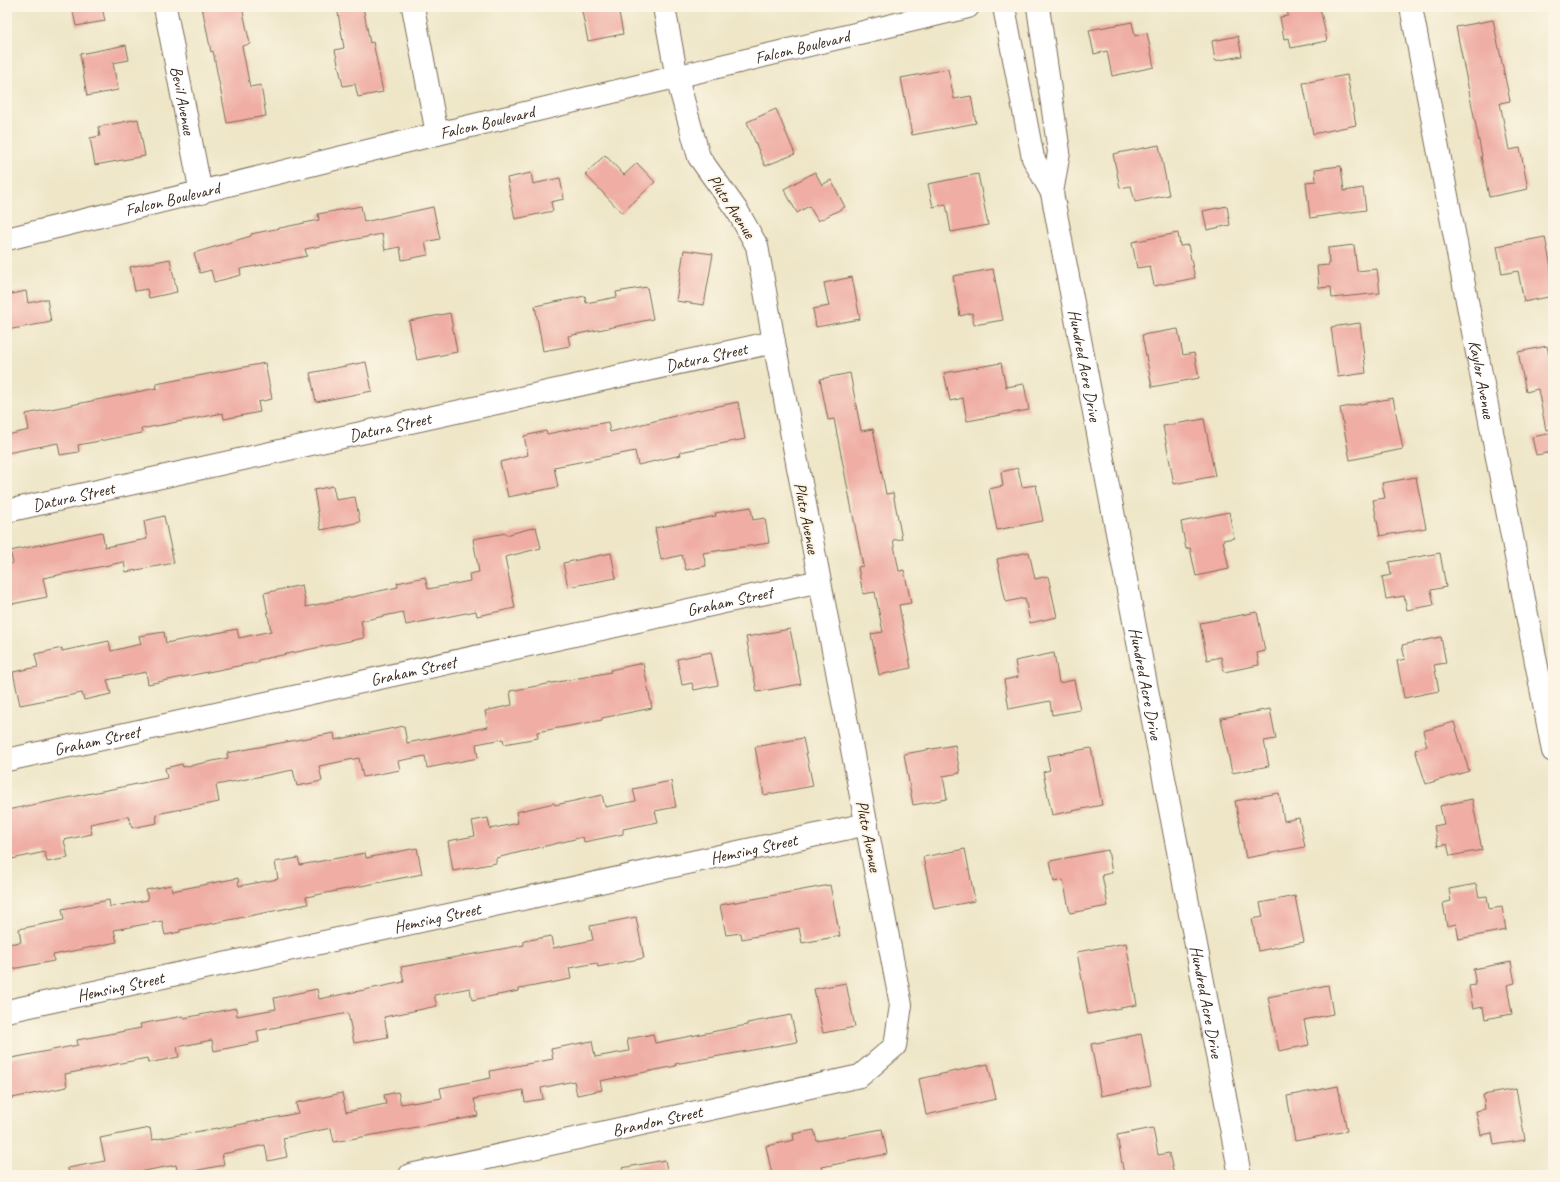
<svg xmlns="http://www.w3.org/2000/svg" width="1560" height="1182" font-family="Caveat,sans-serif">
<rect width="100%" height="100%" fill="#fcf5e5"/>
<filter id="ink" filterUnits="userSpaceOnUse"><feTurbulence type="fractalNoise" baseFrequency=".025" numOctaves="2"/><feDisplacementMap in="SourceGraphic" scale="8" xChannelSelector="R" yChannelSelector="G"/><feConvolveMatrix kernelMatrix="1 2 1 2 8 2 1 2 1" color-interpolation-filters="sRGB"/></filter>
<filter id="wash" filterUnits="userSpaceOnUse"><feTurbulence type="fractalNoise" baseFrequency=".012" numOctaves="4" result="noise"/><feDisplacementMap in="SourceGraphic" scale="16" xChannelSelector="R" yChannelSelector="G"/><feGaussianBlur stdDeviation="0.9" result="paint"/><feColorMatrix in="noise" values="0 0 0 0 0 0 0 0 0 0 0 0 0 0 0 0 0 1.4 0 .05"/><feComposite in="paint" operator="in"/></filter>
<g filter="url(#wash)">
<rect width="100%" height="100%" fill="#eee6c7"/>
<g id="blocks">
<!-- building -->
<g fill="#efada4">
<path d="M 72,7 L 102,7 L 105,21 L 76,26 Z"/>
<path d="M 202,7 L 242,7 L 250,44 L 242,46 L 250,87 L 261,85 L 266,116 L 227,123 L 213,51 L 211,52 Z"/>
<path d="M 337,7 L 363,7 L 370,43 L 373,42 L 383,92 L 358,97 L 355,84 L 343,86 L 335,50 L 344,48 Z"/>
<path d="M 581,7 L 618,7 L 623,34 L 588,41 Z"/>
<path d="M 1287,7 L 1320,7 L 1327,41 L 1291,48 L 1289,38 L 1284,39 L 1280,17 L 1288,16 Z"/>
<path d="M 1493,20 L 1510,101 L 1500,103 L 1509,150 L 1520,148 L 1528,189 L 1489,197 L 1481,156 L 1482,156 L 1456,27 Z"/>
<path d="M 1132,22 L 1135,36 L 1147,33 L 1154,67 L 1112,76 L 1107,51 L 1094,54 L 1089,30 Z"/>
<path d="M 1238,36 L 1242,56 L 1215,61 L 1212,41 Z"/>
<path d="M 126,45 L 129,60 L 113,63 L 118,90 L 87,96 L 80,54 Z"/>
<path d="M 948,69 L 954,99 L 971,96 L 976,123 L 912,135 L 901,78 Z"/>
<path d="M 1347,75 L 1356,125 L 1313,134 L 1303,83 Z"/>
<path d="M 776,109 L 795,154 L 765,166 L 747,122 Z"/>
<path d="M 138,119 L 145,156 L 95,165 L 90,138 L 100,136 L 98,127 Z"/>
<path d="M 1159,145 L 1169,195 L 1135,202 L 1131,186 L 1120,188 L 1113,154 Z"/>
<path d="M 605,155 L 624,175 L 637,163 L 655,182 L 622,213 L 585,174 Z"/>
<path d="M 1341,166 L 1344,191 L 1363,188 L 1366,210 L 1310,218 L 1306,182 L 1316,181 L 1315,169 Z"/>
<path d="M 815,172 L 822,185 L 831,180 L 845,207 L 818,221 L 809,206 L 797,213 L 784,189 Z"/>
<path d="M 531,173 L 533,184 L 560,178 L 564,199 L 551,202 L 553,211 L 515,219 L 507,178 Z"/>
<path d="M 978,174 L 988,225 L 951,232 L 946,204 L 933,207 L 928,184 Z"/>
<path d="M 361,206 L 364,222 L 433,207 L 440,239 L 425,242 L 428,255 L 402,260 L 400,247 L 385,250 L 382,234 L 305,249 L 307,256 L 240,269 L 241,275 L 214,282 L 211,270 L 200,273 L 194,253 L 251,236 L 251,234 L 319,220 L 318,214 Z"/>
<path d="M 1227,206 L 1230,225 L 1207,230 L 1203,211 Z"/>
<path d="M 1178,233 L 1180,246 L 1188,245 L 1195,278 L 1154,286 L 1150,266 L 1137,268 L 1132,242 Z"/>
<path d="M 1545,237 L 1553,277 L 1553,296 L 1524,302 L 1518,271 L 1502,274 L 1497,246 Z"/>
<path d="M 1354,245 L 1357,271 L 1377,269 L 1380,293 L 1332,298 L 1331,287 L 1319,288 L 1317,266 L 1329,265 L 1328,248 Z"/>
<path d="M 684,250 L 713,254 L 704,305 L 676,301 Z"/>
<path d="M 170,259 L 177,292 L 149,298 L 147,289 L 135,291 L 130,267 Z"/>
<path d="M 993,269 L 1003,320 L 974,325 L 972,313 L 960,316 L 953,276 Z"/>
<path d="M 852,277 L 860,319 L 816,327 L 813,309 L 829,306 L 824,283 Z"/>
<path d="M 647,287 L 653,319 L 568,336 L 570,346 L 543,351 L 535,306 L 585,296 L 586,303 L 617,297 L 616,292 Z"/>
<path d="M 26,291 L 28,303 L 47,299 L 51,322 L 7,330 L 7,295 Z"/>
<path d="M 450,313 L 457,352 L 417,360 L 409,321 Z"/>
<path d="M 1360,323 L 1366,373 L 1338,377 L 1331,327 Z"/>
<path d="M 1178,329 L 1183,355 L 1194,353 L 1199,378 L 1152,387 L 1142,335 Z"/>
<path d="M 1547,346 L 1553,376 L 1553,429 L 1546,430 L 1538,389 L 1526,392 L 1518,352 Z"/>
<path d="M 366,362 L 372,391 L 316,402 L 310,373 Z"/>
<path d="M 265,363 L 272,399 L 258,402 L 260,412 L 224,419 L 223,413 L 141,429 L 142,433 L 78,445 L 79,452 L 60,455 L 58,443 L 7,453 L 7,435 L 29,430 L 26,414 L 157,388 L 156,384 Z"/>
<path d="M 1001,363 L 1006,387 L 1024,384 L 1029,410 L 967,421 L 963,398 L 950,401 L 944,373 Z"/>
<path d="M 850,373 L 861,431 L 873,429 L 886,494 L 893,493 L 902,539 L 893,540 L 899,571 L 904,570 L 911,603 L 899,605 L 911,668 L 879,675 L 871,634 L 883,632 L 875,592 L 863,594 L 858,567 L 863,566 L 834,419 L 828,420 L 820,379 Z"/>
<path d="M 1393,398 L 1403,449 L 1350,460 L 1340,408 Z"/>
<path d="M 738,402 L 745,439 L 680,452 L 681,455 L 638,465 L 635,451 L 554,467 L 558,487 L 508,497 L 500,462 L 528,455 L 524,436 L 546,431 L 547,434 L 608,422 L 610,432 L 695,411 Z"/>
<path d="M 1204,419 L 1215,476 L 1174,484 L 1163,426 Z"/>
<path d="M 1553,433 L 1553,452 L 1536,455 L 1532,437 Z"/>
<path d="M 1018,468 L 1022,487 L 1036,485 L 1043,521 L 997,530 L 989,489 L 1003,486 L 1001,472 Z"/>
<path d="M 1416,477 L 1426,528 L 1380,536 L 1373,500 L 1385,498 L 1382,483 Z"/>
<path d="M 333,486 L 336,500 L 355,497 L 360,522 L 321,530 L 314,490 Z"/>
<path d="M 751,507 L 753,520 L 765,518 L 769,543 L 703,553 L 706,566 L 686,570 L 682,555 L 661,560 L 655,528 L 716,516 L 715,513 Z"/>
<path d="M 1229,512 L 1234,538 L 1223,540 L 1229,569 L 1196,576 L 1190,548 L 1186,549 L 1181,522 Z"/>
<path d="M 164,516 L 174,563 L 126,572 L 124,562 L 43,578 L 47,597 L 7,605 L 7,564 L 13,563 L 10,551 L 102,532 L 105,547 L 147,539 L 144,521 Z"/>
<path d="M 536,527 L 541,548 L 505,557 L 515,608 L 477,616 L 476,611 L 406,625 L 403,612 L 361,621 L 364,638 L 258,660 L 258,662 L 148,684 L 146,672 L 107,680 L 111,694 L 84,700 L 82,693 L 20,705 L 13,672 L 38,667 L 35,654 L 62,648 L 62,651 L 109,641 L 111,651 L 141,644 L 139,636 L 164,632 L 166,643 L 237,629 L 239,638 L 271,631 L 264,593 L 302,585 L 306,607 L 398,587 L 397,583 L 425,577 L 428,589 L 470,581 L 469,574 L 479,572 L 473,539 L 506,533 L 506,535 Z"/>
<path d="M 1029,552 L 1035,579 L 1048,576 L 1057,617 L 1030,623 L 1025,598 L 1006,602 L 997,559 Z"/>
<path d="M 611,553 L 616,578 L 568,587 L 563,563 Z"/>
<path d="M 1440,553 L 1446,587 L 1431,590 L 1434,605 L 1407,610 L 1404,596 L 1386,599 L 1382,577 L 1391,575 L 1389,562 Z"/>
<path d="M 1257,612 L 1265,651 L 1257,653 L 1259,665 L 1224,672 L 1221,657 L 1207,660 L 1200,623 Z"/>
<path d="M 790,629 L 801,684 L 757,692 L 746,637 Z"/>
<path d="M 1441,637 L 1446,663 L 1434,665 L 1439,691 L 1404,698 L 1397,661 L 1405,659 L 1402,645 Z"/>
<path d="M 711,652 L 718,685 L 694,690 L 692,683 L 682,685 L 677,659 Z"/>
<path d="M 1054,653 L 1059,683 L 1074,680 L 1080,710 L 1052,715 L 1050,701 L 1009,709 L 1004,680 L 1018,677 L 1015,661 Z"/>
<path d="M 643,663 L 652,708 L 602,718 L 602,720 L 537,732 L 538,738 L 504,744 L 503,739 L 476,744 L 478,758 L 427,768 L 425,756 L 398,761 L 400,770 L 363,777 L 359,758 L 319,766 L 322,781 L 297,786 L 293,770 L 216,785 L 219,802 L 156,814 L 157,823 L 132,828 L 129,816 L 90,824 L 92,834 L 64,840 L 68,858 L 47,862 L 45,852 L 7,860 L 7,810 L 167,778 L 165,768 L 182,764 L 183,767 L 228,758 L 227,753 L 334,733 L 335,740 L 404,726 L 407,743 L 488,727 L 485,711 L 512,705 L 510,691 L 611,672 L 610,670 Z"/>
<path d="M 1270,709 L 1276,739 L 1264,741 L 1269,766 L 1232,773 L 1221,718 Z"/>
<path d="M 1454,722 L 1469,771 L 1426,784 L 1415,750 L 1427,746 L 1423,731 Z"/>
<path d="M 803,738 L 813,786 L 764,795 L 755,747 Z"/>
<path d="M 955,745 L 960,773 L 943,776 L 947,799 L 913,805 L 904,754 Z"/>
<path d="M 1091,748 L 1102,805 L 1052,815 L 1043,772 L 1050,770 L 1047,756 Z"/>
<path d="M 671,781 L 676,807 L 655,811 L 658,822 L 623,829 L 623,834 L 584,842 L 583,837 L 496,858 L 496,863 L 453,871 L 448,841 L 475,836 L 472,821 L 488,818 L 490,829 L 518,823 L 516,812 L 554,803 L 555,805 L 602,795 L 605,807 L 636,801 L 633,789 Z"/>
<path d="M 1279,793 L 1284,821 L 1299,818 L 1305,847 L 1246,858 L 1235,801 Z"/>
<path d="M 1472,799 L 1482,850 L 1450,856 L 1447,844 L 1438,846 L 1434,826 L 1444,824 L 1440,806 Z"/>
<path d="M 417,848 L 422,874 L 306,897 L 308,904 L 180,930 L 180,932 L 165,935 L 162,921 L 114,930 L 117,942 L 53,955 L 54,961 L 7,970 L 7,944 L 21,942 L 19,929 L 64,920 L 62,909 L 109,900 L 110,907 L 148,900 L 146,890 L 171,885 L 172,891 L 238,878 L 239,886 L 278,879 L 275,862 L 298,858 L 300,865 L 365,853 L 366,858 Z"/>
<path d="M 965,849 L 975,901 L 934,909 L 923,857 Z"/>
<path d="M 1108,850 L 1112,873 L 1102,875 L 1108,906 L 1070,913 L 1063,880 L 1054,882 L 1050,861 Z"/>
<path d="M 1476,884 L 1479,897 L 1487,896 L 1489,909 L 1502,907 L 1506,930 L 1459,939 L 1456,924 L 1447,926 L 1443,903 L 1451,901 L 1449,889 Z"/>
<path d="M 830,885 L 840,936 L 802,943 L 799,928 L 742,939 L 741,933 L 726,935 L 720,905 Z"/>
<path d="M 1295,896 L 1304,942 L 1258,951 L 1252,919 L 1263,917 L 1260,903 Z"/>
<path d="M 636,917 L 644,958 L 598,967 L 597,963 L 569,968 L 571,979 L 519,989 L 519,991 L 472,1000 L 470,988 L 434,995 L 437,1006 L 384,1017 L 388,1037 L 354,1043 L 348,1013 L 257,1031 L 259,1042 L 214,1051 L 212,1040 L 177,1047 L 179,1057 L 148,1063 L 147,1058 L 65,1074 L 67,1087 L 7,1099 L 7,1059 L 78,1045 L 77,1040 L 141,1028 L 140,1024 L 183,1016 L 184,1018 L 236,1008 L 237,1016 L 276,1009 L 274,998 L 317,989 L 319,999 L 404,982 L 401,967 L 524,945 L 524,941 L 551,936 L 553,948 L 593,940 L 590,926 Z"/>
<path d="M 1126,943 L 1137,1005 L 1088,1014 L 1077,952 Z"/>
<path d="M 1511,962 L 1515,983 L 1507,985 L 1512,1014 L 1485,1019 L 1483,1007 L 1473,1009 L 1469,986 L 1476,985 L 1473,969 Z"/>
<path d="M 846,983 L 855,1027 L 823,1033 L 814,989 Z"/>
<path d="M 1328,985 L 1333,1014 L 1304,1020 L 1309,1045 L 1279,1051 L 1268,997 Z"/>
<path d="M 791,1015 L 797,1042 L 675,1064 L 676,1066 L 600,1081 L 602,1090 L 577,1095 L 574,1081 L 541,1088 L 543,1099 L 525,1102 L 523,1090 L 474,1099 L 478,1116 L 334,1142 L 331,1128 L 283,1138 L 287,1157 L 268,1161 L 265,1145 L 222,1154 L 224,1165 L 178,1174 L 176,1165 L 133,1173 L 133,1175 L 69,1175 L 68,1168 L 105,1161 L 100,1138 L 150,1128 L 152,1140 L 217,1128 L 217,1129 L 298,1113 L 296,1103 L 342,1093 L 346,1112 L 386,1104 L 384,1095 L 398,1092 L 401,1104 L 412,1102 L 412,1103 L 442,1098 L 440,1088 L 491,1078 L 490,1071 L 553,1059 L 551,1049 L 592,1041 L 595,1057 L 629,1051 L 627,1039 L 653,1034 L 655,1043 L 747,1025 L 747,1023 Z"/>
<path d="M 1141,1034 L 1151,1086 L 1101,1096 L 1091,1044 Z"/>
<path d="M 988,1064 L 996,1099 L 926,1115 L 919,1079 Z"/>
<path d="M 1338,1086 L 1347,1131 L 1295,1141 L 1287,1096 Z"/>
<path d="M 1516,1089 L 1525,1140 L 1494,1145 L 1492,1133 L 1481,1135 L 1476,1111 L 1485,1109 L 1483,1095 Z"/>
<path d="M 1153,1128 L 1158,1155 L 1169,1153 L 1174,1175 L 1124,1175 L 1117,1135 Z"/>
<path d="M 882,1129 L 887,1154 L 822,1167 L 824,1175 L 772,1175 L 766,1146 L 794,1140 L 793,1134 L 814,1130 L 817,1141 Z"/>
<path d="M 665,1160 L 668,1175 L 623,1175 L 622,1168 Z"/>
</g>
</g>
</g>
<g filter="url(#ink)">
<use href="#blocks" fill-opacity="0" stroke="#7a6c59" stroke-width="1"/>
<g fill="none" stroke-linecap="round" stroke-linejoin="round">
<defs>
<g id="minor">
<path id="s1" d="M 165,7 L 201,193"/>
<path d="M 413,7 L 437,134"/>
<path id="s2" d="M 1004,7 L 1033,158 L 1052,193 L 1240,1175"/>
<path d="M 1038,7 L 1059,152 L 1052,193"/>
<path id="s3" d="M 1411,7 L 1553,751"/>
<path id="s4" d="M 7,239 L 437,134 L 968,7"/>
<path id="s5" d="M 7,511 L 774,342"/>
<path id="s6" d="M 7,760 L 820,581"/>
<path id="s7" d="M 7,1011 L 867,824"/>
<path id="s8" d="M 410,1175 L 860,1076 L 895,1046 L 901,1005 L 774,342 L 757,246 L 738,212 L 699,157 L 677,78 L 664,7"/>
</g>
</defs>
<!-- minor casing -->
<use href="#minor" stroke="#7a6c59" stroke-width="24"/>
<!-- minor -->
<use href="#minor" stroke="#fff" stroke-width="22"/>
</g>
</g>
<g text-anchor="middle" stroke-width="4" stroke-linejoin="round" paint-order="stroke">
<!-- street labels -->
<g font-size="17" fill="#3b2a1e" stroke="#fcf5e5">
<text dy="6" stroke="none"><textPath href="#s4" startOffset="818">Falcon Boulevard</textPath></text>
<text dy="6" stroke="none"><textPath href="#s1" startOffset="95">Bevil Avenue</textPath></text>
<text dy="6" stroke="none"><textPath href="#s4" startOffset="494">Falcon Boulevard</textPath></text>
<text dy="6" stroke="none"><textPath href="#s4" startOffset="170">Falcon Boulevard</textPath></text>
<text transform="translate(732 206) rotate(57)" y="6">Pluto Avenue</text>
<text dy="6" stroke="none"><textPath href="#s5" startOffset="716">Datura Street</textPath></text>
<text dy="6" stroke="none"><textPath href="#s2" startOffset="369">Hundred Acre Drive</textPath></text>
<text dy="6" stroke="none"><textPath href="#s3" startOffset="379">Kaylor Avenue</textPath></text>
<text dy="6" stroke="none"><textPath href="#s5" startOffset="392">Datura Street</textPath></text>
<text dy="6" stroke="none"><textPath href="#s5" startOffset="68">Datura Street</textPath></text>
<text transform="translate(807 518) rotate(79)" y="6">Pluto Avenue</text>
<text dy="6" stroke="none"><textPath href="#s6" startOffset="740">Graham Street</textPath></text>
<text dy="6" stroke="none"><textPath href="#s6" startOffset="416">Graham Street</textPath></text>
<text dy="6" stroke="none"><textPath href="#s2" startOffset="693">Hundred Acre Drive</textPath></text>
<text dy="6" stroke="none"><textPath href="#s6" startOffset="92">Graham Street</textPath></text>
<text transform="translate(869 836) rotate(79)" y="6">Pluto Avenue</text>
<text dy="6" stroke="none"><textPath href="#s7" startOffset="764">Hemsing Street</textPath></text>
<text dy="6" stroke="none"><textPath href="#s7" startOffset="440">Hemsing Street</textPath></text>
<text dy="6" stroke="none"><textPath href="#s7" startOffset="116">Hemsing Street</textPath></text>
<text dy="6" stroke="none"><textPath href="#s2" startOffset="1017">Hundred Acre Drive</textPath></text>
<text dy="6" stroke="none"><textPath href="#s8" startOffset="253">Brandon Street</textPath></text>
</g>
</g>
<!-- margin -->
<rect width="1560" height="1182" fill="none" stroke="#fcf5e5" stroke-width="24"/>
</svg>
